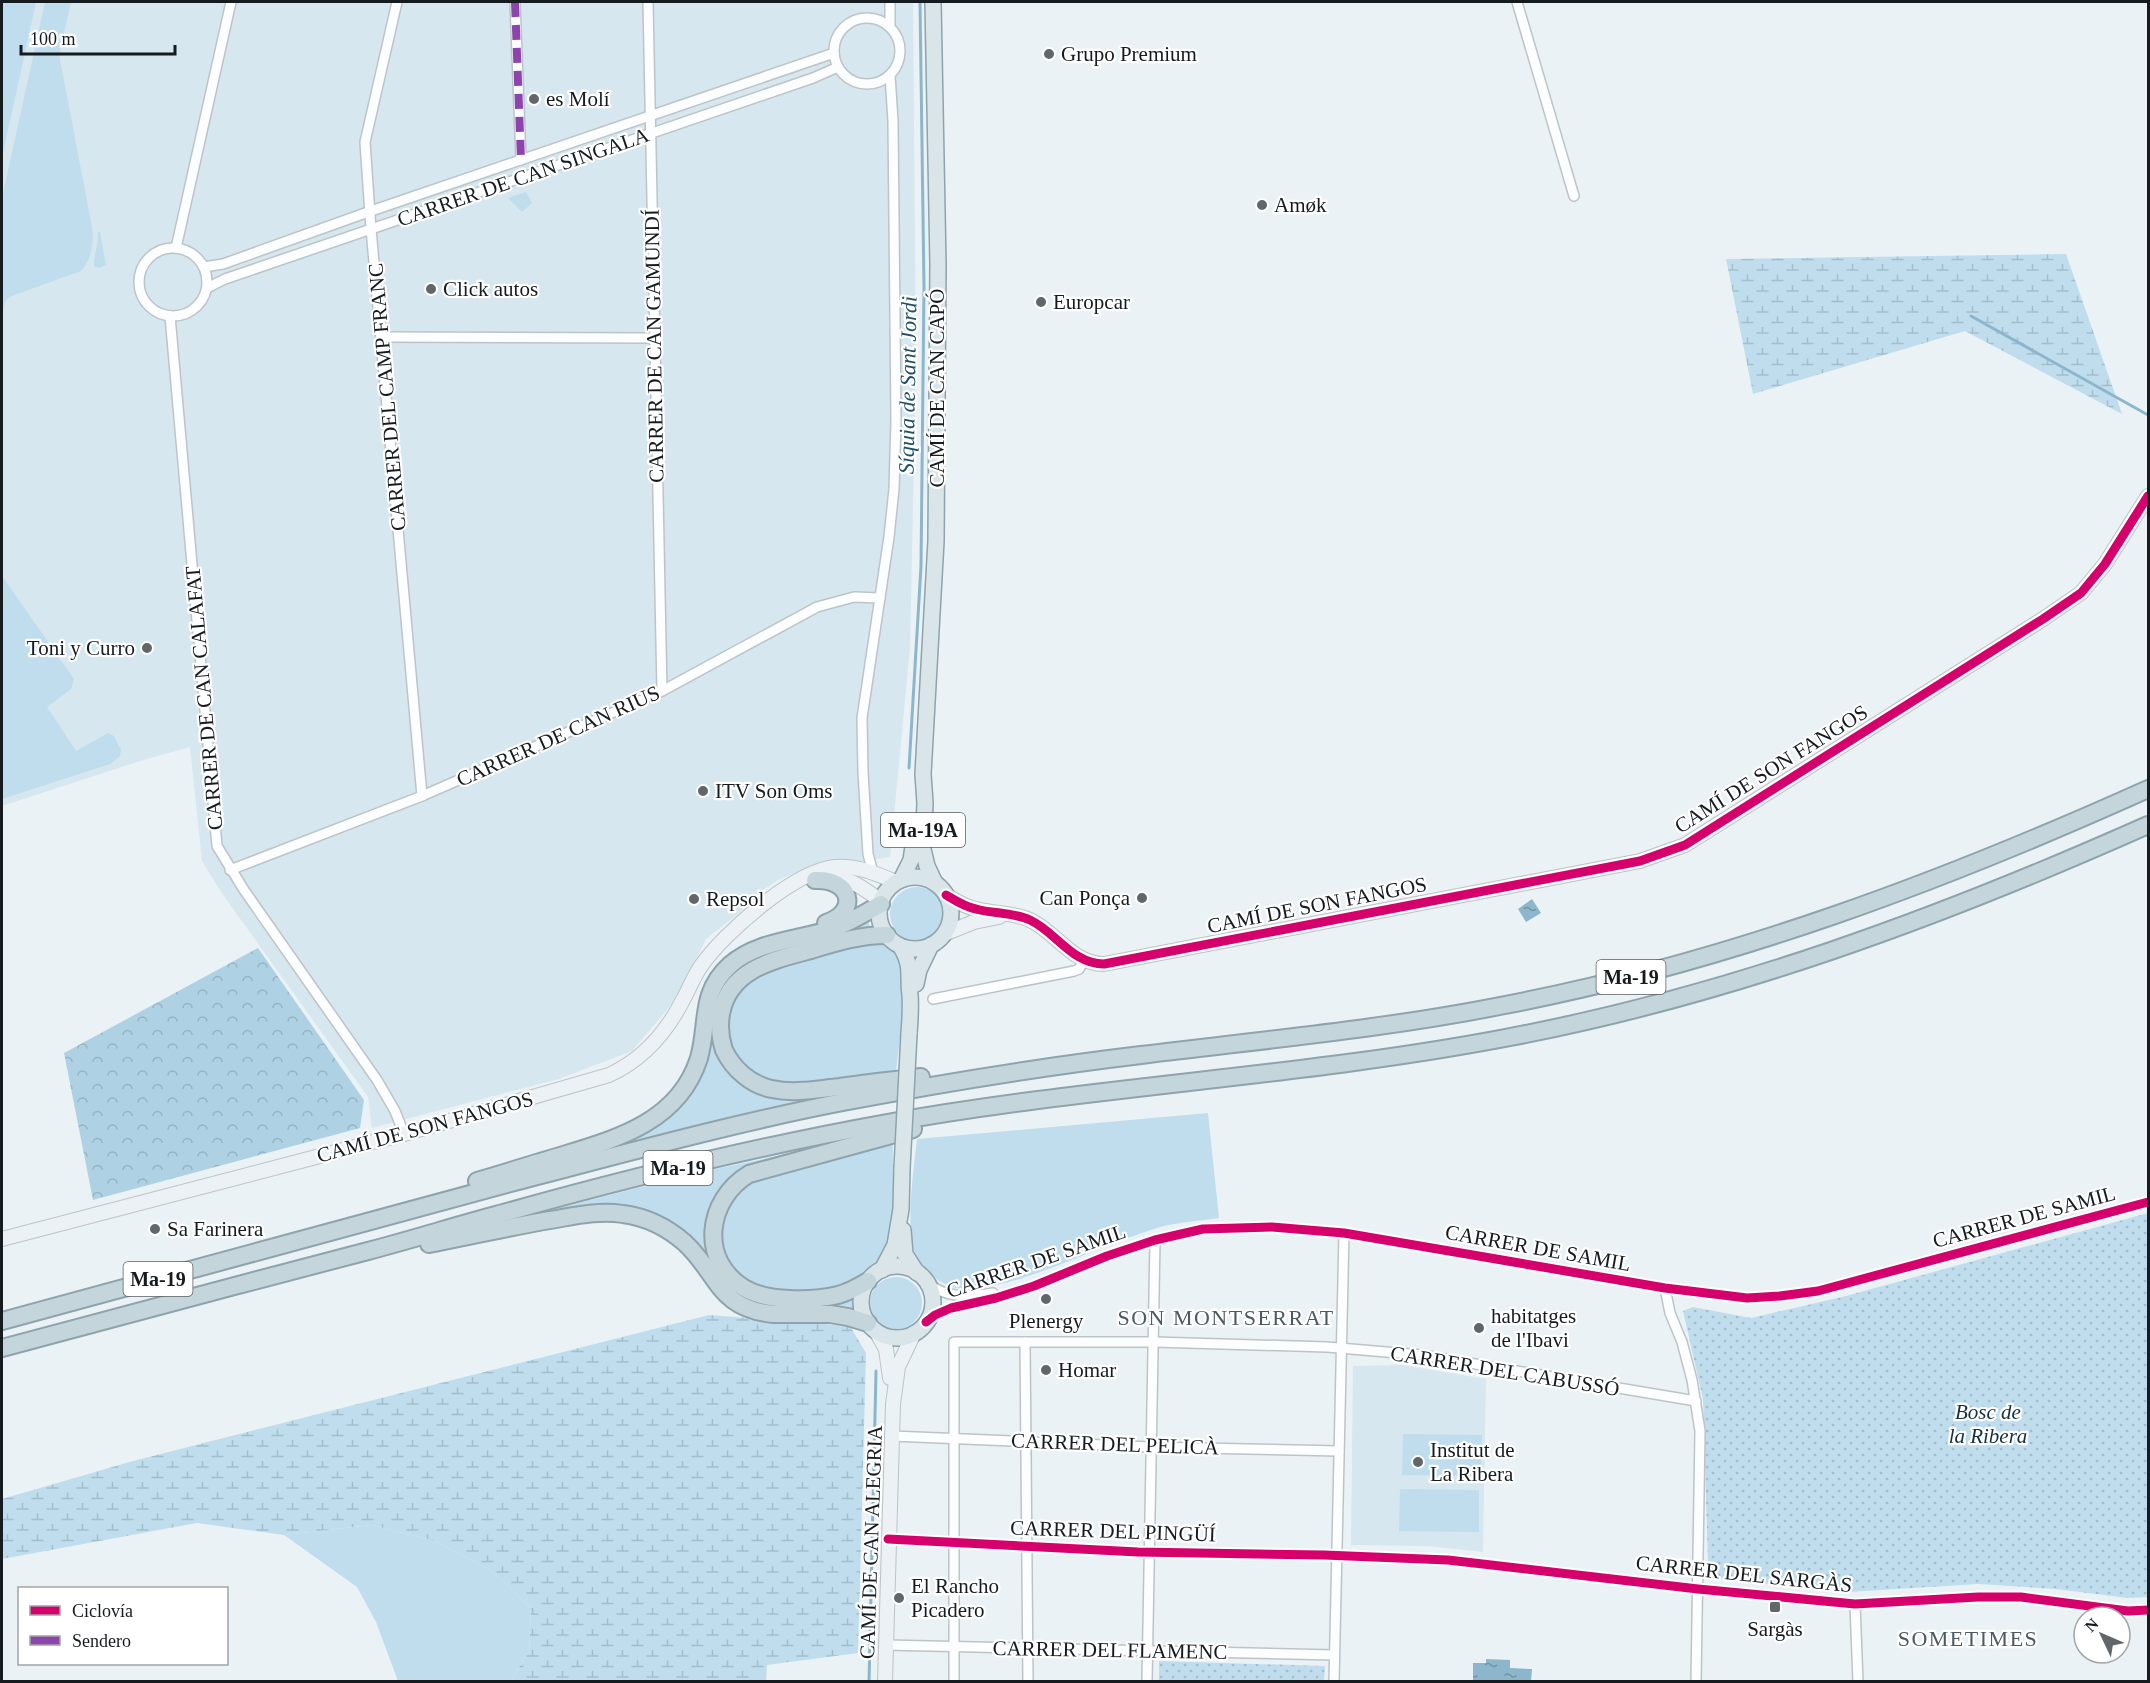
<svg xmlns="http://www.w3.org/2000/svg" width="2150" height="1683" font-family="'Times New Roman',serif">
<defs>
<pattern id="forest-crowns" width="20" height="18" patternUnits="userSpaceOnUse" patternTransform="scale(1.5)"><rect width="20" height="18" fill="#aed2e3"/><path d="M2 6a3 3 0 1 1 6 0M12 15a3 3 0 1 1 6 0" fill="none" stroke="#95b4c2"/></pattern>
<pattern id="wetland-marsh" width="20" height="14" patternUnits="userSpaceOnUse" patternTransform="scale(1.5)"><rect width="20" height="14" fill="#bfdded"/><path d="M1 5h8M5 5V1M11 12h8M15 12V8" fill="none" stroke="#a3bdcb"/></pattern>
<pattern id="park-dots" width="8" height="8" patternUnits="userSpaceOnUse" patternTransform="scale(1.5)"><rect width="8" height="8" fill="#bfdded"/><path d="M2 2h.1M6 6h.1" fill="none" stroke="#a3bdcb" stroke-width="1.8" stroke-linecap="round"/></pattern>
<pattern id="water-ripples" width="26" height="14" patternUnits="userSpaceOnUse" patternTransform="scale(1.5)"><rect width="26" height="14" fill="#8cb6cb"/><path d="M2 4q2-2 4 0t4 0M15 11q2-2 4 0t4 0" fill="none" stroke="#7193a4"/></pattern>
</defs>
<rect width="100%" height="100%" fill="#eaf2f6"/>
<!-- built -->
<g fill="#d6e7ef">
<path d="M 2,2 L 913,2 L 916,364 L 910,648 L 890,857 L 800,871 L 778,880 L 760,892 L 740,912 L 706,939 L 677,998 L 632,1051 L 559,1079 L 372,1128 L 368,1097 L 221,892 L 202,861 L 190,747 L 140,761 L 2,806 Z"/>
<path d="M 1402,1365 L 1486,1379 L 1483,1552 L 1428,1546 L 1351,1545 L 1353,1366 Z"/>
</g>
<!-- green -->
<g fill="#bfdded">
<path d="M 2,2 L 36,2 L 2,157 Z"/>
<path d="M 45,2 L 71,2 L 60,51 L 60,60 L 92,227 C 94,243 92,259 81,271 L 9,297 L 5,302 L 2,314 L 2,198 Z"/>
<path d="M 526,192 L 532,203 L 522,212 L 508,198 Z"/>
<path d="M 98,232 L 100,232 L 106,265 L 99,268 L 94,266 C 93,256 99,244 98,232 Z"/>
<path d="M 2,576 L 74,679 L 71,689 L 47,707 L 76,751 L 108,733 L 114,736 L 121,750 L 120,756 L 110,764 L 2,799 Z"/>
<circle cx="917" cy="914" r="27"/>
<path d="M 868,919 L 870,928 L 764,957 L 716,1008 L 738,1080 L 831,1094 L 618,1145 L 676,1106 L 714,1000 L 729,976 L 752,958 Z"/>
<path d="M 882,943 C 889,945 897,949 900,957 C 910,983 899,1042 896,1071 C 864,1075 800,1088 770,1081 C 752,1076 737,1062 731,1045 C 725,1026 729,1000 744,985 C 764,966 853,944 882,943 Z"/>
<path d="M 1208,1113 L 1219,1218 C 1200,1221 1179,1222 1160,1227 C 1107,1243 1058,1269 1005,1283 C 992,1286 978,1290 964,1289 C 944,1288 922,1272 915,1253 C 905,1227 914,1168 917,1139 Z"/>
<path d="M 893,1142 C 892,1168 896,1220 887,1243 C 871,1284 835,1288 796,1290 C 783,1290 768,1291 755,1285 C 722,1269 711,1225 735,1196 C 738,1191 744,1187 748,1183 Z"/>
<path d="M 786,1154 L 786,1157 L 763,1163 L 709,1215 L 739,1291 L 856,1295 L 856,1310 L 854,1312 L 840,1307 L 765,1306 L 745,1299 L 667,1221 L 515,1219 L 697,1173 Z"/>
<circle cx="896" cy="1303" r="26"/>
<path d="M 1403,1434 L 1482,1435 L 1481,1476 L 1402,1475 Z"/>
<path d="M 1400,1489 L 1479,1490 L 1479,1532 L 1399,1531 Z"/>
<path d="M 372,1525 L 435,1541 L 492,1571 L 531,1608 L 529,1652 L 510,1681 L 398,1681 L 376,1622 L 357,1587 L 284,1535 Z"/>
</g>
<!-- forest -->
<path fill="url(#forest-crowns)" d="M 258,948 L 364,1100 L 360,1128 L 93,1200 L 64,1053 Z"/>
<!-- wetland -->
<g fill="url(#wetland-marsh)">
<path d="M 2066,254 L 2122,414 L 1965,331 L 1753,394 L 1726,259 Z"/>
<path d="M 709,1315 L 850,1326 L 866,1353 L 858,1653 L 767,1665 L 766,1681 L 510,1681 L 529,1652 L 531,1608 L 492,1571 L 435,1541 L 372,1525 L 284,1535 L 197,1523 L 2,1559 L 2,1499 L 133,1461 Z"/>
</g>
<!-- park -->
<g fill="url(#park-dots)">
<path d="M 2148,1213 L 2148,1597 L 2128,1598 L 2056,1589 L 1978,1584 L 1848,1592 L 1710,1578 L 1708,1563 L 1703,1399 L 1683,1311 L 1693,1307 L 1751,1318 L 1846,1296 Z"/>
<path d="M 1159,1661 L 1325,1666 L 1324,1681 L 1159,1681 Z"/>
</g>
<!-- water -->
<g fill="url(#water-ripples)">
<path d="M 1532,899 L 1541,913 L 1526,922 L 1518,909 Z"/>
<path d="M 1486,1659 L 1510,1660 L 1510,1668 L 1532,1669 L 1531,1681 L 1494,1680 L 1494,1681 L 1483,1682 L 1482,1680 L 1473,1680 L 1473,1663 L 1486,1663 Z"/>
</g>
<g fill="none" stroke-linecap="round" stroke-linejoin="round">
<!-- stream -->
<g stroke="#8cb6cb" stroke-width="3">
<path d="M 1971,316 L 2148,415"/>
<path d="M 909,768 L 921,566 L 924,287 L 920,2"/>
<path d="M 869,1682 L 876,1371"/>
</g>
<defs>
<g id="street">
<path d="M 397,2 L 365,142 L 371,229 L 422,796"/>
<path d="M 515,2 L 521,160"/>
<path d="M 648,2 L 662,691"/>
<path d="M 1517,2 L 1574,196"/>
<circle cx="867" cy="51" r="33"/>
<path d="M 890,27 L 890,2"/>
<path d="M 176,248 L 231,2"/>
<circle cx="173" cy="282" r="34"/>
<path d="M 204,267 L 223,264 L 371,211 L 834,53"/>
<path d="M 207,288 L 225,279 L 813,78 L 838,67"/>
<path d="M 170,316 L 217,846 L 244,890 L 377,1080 L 395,1111 L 404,1134"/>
<path d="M 382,337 L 653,338"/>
<path d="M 230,870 L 422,796 L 662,691 L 817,607 L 854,597 L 880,598"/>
<path d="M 873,873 L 868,854 L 863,772 L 862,718 L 889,537 L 894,489 L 896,421 L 893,121 L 890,75"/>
<path d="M 933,999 L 1074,971 L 1079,969 L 1084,960"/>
<path d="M 925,1281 C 945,1299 968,1297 993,1293"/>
<path d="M 1665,1288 L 1670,1313 L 1682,1342 L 1692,1380 L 1700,1431 L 1696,1682"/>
<path d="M 926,1322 L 935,1315 L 951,1308 L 996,1298 L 1034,1286 L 1107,1256 L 1155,1240 L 1203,1229 L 1272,1227 L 1344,1233 L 1665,1288 L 1747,1298 L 1780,1296 L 1818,1291 L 2148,1202"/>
<path d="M 1025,1342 L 1028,1682"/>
<path d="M 892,1436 L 1152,1447 L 1339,1451"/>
<path d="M 888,1539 L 1138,1552 L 1324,1555 L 1448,1560 L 1698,1589 L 1855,1604 L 1978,1597 L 2021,1597 L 2128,1611 L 2148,1610"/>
<path d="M 1855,1604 L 1858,1682"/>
<path d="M 886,1645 L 1334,1655"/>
<path d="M 954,1682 L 954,1342 L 1154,1342 L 1327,1347 L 1422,1355 L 1696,1401"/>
<path d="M 1147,1682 L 1155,1240"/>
<path d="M 1334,1682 L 1344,1233"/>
</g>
<g id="secondary">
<path d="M 823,877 C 845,873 864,889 881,901"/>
<path d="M 946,895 C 956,901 965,907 976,909 C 993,914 1013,912 1030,920 C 1056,932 1072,964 1104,964 L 1640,861 L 1685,845 L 2043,619 L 2081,593 L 2105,564 L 2148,496"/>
<path d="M 944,934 L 974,922 L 999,917"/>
<path d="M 2,1239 L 404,1134 L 609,1075 C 644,1059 667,1032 684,998 C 690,987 694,976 701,966 C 724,933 794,871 835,867 C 857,865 877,874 896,882"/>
<path d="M 876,1331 L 886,1349 L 890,1378"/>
<path d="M 885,1682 L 893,1404 L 898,1367 L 914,1333"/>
</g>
<g id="primary">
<path d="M 933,2 L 938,264 L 936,541 L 923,774 L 925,803 L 923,849 L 927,866 L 935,883"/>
<circle cx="915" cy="913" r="36"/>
<path d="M 901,880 L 911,860 L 915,833"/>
<path d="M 901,947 C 913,968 907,973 910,995 C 911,1008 910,1021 909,1034"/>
<path d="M 916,984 L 919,970 L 931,945"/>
<path d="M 903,1230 L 905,1254 L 917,1273"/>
<circle cx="897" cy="1302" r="36"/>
<path d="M 882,1270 L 895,1245 L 901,1209 L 902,1168"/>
</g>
<g id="highway">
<path d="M 815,880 C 850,878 861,911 826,923"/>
<path d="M 887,935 C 860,935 837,942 811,950 C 774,960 729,969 721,1014 C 719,1026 720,1038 724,1050 C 733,1069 751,1085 772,1089 C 794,1094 818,1089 840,1087 C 867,1083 894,1080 921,1077"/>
<path d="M 477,1181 C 505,1173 532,1164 560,1156 C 616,1139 679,1122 699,1058 C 709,1023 699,993 730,965 C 757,941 798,940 832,929 C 849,923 865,913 881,904"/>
<path d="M 429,1244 C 469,1236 510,1227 550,1220 C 574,1216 599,1210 623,1214 C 646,1217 668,1228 685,1243 C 719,1275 718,1309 774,1314 L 830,1314 L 848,1317 L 868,1323"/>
<path d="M 868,1281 C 858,1287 849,1292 838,1295 C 812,1301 767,1302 744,1288 C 698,1260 707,1199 749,1174 L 913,1129"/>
<path d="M 2,1321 C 174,1275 346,1227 518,1181 C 626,1153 734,1123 843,1102 C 942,1083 1041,1067 1141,1055 C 1262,1040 1385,1029 1505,1005 C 1729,962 1941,882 2148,789"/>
<path d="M 2,1348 C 123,1315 246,1283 368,1251 C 414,1239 461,1224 507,1212 C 632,1177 759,1146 887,1123 C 1092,1086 1300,1077 1505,1038 C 1729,996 1941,917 2148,825"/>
</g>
</defs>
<!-- street casing -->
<use href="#street" stroke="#bdc4c7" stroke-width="12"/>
<!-- secondary casing -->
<use href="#secondary" stroke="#bdc4c7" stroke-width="16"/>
<!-- primary casing -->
<use href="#primary" stroke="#8ea3ac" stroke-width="18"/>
<!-- highway casing -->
<use href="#highway" stroke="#8ea3ac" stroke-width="20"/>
<!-- street -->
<use href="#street" stroke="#fcfdfe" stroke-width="9"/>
<!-- secondary -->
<use href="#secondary" stroke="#ebf1f4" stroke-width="14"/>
<!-- primary -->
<use href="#primary" stroke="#dae5e9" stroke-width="15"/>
<!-- highway -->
<use href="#highway" stroke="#c4d6dc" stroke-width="16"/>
<defs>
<path id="primary-bridge" d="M 902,1168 L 909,1034"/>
</defs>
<!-- primary-bridge casing -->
<use href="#primary-bridge" stroke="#8ea3ac" stroke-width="18" stroke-linecap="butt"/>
<!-- primary-bridge -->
<use href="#primary-bridge" stroke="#dae5e9" stroke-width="15"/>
<!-- quiet -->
<path stroke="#8e44ad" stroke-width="8" stroke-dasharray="15 8" stroke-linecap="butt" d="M 515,2 L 521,160"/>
<defs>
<g id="cycleway">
<path d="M 946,895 C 956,901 965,907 976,909 C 993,914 1013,912 1030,920 C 1056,932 1072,964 1104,964 L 1640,861 L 1685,845 L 2043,619 L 2081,593 L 2105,564 L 2148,496"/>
<path d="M 926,1322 L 935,1315 L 951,1308 L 996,1298 L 1034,1286 L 1107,1256 L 1155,1240 L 1203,1229 L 1272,1227 L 1344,1233 L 1665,1288 L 1747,1298 L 1780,1296 L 1818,1291 L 2148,1202"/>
<path d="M 888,1539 L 1138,1552 L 1324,1555 L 1448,1560 L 1698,1589 L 1855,1604 L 1978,1597 L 2021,1597 L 2128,1611 L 2148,1610"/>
</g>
</defs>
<!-- cycleway casing -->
<use href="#cycleway" stroke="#fff" stroke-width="13"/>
<!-- cycleway -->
<use href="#cycleway" stroke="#d6006c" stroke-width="9"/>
</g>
<!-- markers -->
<g fill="#60666a" stroke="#fff" stroke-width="2">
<circle cx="1049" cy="54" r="6"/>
<circle cx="534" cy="99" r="6"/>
<circle cx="1262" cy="205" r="6"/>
<circle cx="431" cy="289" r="6"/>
<circle cx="1041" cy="302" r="6"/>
<circle cx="147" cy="648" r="6"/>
<circle cx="703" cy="791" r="6"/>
<circle cx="1142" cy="898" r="6"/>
<circle cx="694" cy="899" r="6"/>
<circle cx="155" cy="1229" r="6"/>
<circle cx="1046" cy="1299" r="6"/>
<circle cx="1479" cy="1328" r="6"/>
<circle cx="1046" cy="1370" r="6"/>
<circle cx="1418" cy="1462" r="6"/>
<circle cx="899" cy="1598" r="6"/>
<rect x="1769" y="1601" width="12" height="12" rx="3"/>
</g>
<g text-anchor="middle" stroke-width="4.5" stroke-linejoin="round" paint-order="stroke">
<!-- shield labels -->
<g fill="#fff" stroke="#5b5f62" stroke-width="1.5">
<rect x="881" y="813" width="84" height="34" rx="4.5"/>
<rect x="1596.5" y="960" width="69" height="34" rx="4.5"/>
<rect x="643.5" y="1151" width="69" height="34" rx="4.5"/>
<rect x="123.5" y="1262" width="69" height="34" rx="4.5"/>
</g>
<g font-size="20" font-weight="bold" fill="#151b1e">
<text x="923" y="837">Ma-19A</text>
<text x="1631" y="984">Ma-19</text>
<text x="678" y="1175">Ma-19</text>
<text x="158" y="1286">Ma-19</text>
</g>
<!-- poi labels -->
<g font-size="21" fill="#151b1e" stroke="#fff" text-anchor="start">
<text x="1061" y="61">Grupo Premium</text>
<text x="546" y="106">es Molí</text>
<text x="1274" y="212">Amøk</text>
<text x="443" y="296">Click autos</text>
<text x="1053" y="309">Europcar</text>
<text x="135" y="655" text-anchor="end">Toni y Curro</text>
<text x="715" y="798">ITV Son Oms</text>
<text x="1130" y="905" text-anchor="end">Can Ponça</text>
<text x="706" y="906">Repsol</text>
<text x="167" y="1236">Sa Farinera</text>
<text x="1491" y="1323">habitatges<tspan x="1491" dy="24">de l'Ibavi</tspan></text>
<text x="1046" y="1328" text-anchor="middle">Plenergy</text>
<text x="1058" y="1377">Homar</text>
<text x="1430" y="1457">Institut de<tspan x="1430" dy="24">La Ribera</tspan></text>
<text x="911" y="1593">El Rancho<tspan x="911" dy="24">Picadero</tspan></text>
<text x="1775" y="1636" text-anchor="middle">Sargàs</text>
</g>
<!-- street labels -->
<g font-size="21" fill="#151b1e" stroke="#fff">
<text transform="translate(523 177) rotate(-19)" y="7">CARRER DE CAN SINGALA</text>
<text transform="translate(654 346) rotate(-91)" y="7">CARRER DE CAN GAMUNDÍ</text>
<text transform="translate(937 388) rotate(-90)" y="7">CAMÍ DE CAN CAPÓ</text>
<text transform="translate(387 397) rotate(-95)" y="7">CARRER DEL CAMP FRANC</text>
<text transform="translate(204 698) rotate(-95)" y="7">CARRER DE CAN CALAFAT</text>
<text transform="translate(558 736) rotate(-24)" y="7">CARRER DE CAN RIUS</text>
<text transform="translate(1771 769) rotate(-32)" y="7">CAMÍ DE SON FANGOS</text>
<text transform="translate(1317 905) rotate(-11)" y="7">CAMÍ DE SON FANGOS</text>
<text transform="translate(425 1127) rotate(-15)" y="7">CAMÍ DE SON FANGOS</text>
<text transform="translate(2024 1217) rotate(-15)" y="7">CARRER DE SAMIL</text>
<text transform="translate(1538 1248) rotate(10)" y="7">CARRER DE SAMIL</text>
<text transform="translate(1036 1261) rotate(-19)" y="7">CARRER DE SAMIL</text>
<text transform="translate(1505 1371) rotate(9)" y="7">CARRER DEL CABUSSÓ</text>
<text transform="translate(1115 1444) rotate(2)" y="7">CARRER DEL PELICÀ</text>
<text transform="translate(1113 1531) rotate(2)" y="7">CARRER DEL PINGÜÍ</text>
<text transform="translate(871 1542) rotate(-88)" y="7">CAMÍ DE CAN ALEGRIA</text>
<text transform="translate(1744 1574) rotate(6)" y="7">CARRER DEL SARGÀS</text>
<text transform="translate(1110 1650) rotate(1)" y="7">CARRER DEL FLAMENC</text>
</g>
<!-- park labels -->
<g font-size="21" font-style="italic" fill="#14313e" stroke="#fff">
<text x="1988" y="1419">Bosc de<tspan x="1988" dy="24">la Ribera</tspan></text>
</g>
<!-- water labels -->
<g font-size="22" font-style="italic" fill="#205065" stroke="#fff">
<text transform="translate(907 385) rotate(-89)" y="8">Síquia de Sant Jordi</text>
</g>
<!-- neighbourhood labels -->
<g font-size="22" letter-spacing="1.5" fill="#4c5a61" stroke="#fff">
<text x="1226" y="1325">SON MONTSERRAT</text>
<text x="1968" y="1646">SOMETIMES</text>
</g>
</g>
<!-- border -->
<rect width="2150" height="1683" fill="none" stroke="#151b1e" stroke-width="6"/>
<!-- legend -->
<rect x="18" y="1587" width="210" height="78" fill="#ffffff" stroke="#a1a4a5" stroke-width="1.5"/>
<rect x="30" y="1606" width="30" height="9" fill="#d6006c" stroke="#a1a4a5" stroke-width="1.5"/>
<text x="72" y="1617" font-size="18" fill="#151b1e">Ciclovía</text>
<rect x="30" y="1636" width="30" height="9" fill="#8e44ad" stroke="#a1a4a5" stroke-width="1.5"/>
<text x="72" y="1647" font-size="18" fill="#151b1e">Sendero</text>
<!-- north arrow -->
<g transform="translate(2102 1635) rotate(314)"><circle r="28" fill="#ffffff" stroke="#a1a4a5" stroke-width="1.5"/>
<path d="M0-4.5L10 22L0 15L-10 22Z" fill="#60666a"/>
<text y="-9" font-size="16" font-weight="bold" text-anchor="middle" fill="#151b1e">N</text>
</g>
<!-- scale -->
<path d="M21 45v9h154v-9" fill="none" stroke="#151b1e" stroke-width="3"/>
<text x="30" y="45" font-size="18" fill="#151b1e" stroke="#ffffff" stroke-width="4.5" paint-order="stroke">100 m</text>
</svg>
